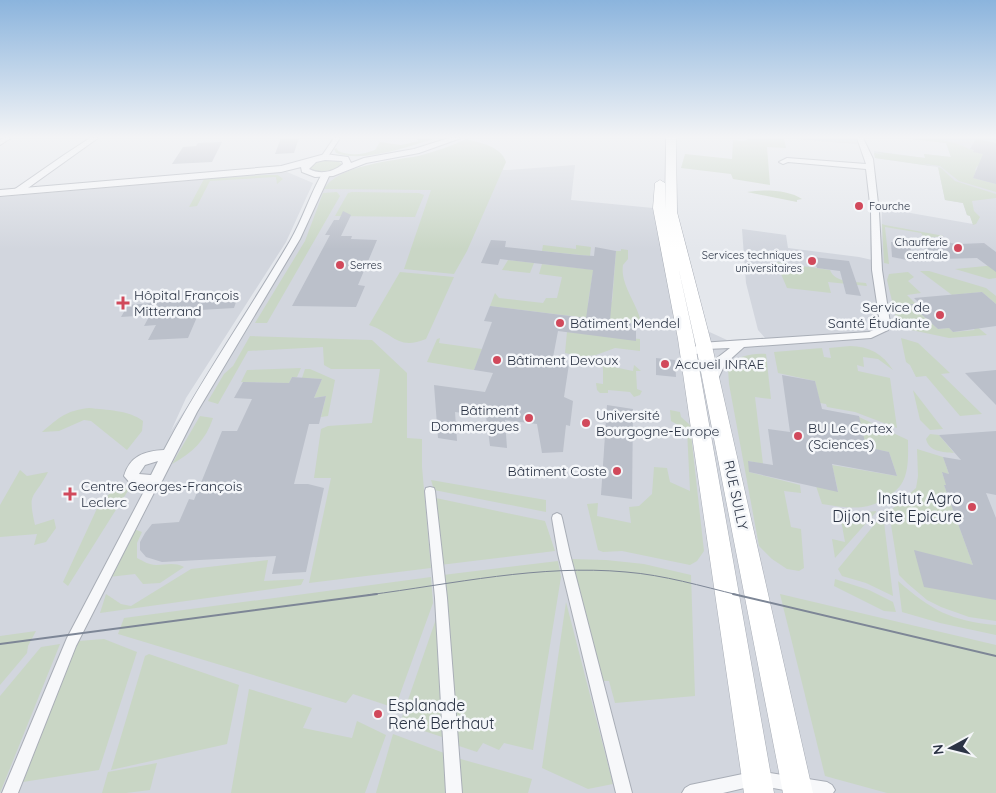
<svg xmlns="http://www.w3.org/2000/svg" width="996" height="793" font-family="Quicksand,sans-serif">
<rect width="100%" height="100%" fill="#e4e7ec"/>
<!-- built -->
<g fill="#d2d6de">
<path d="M 784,138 L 863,138 L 866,145 L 854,144 Z"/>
<path d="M 903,138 L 996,138 L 996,793 L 0,793 L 0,197 L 287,172 L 313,183 L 286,242 L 186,398 L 171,431 L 229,343 L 327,178 L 366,166 L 507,170 L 575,165 L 571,200 L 653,208 L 677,328 L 703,329 L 727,340 L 765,338 L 758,330 L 746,283 L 742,229 L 786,235 L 788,248 L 859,257 L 881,262 L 882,208 L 973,224 L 970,216 L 967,215 L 963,203 L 945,200 L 938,167 L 875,158 L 874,151 L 925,158 L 924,154 L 951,157 L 946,143 Z"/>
</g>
<!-- green -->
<g fill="#c9d6c5">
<path d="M 436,138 C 408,147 363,163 336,153 L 334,149 L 337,148 L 338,151 C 350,156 362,155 375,150 L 380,142 L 401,145 L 419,141 L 416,139 Z"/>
<path d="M 751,138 L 784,138 L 786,148 L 767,147 L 770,185 L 733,179 L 731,174 L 681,168 L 685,154 L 732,159 L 733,140 L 744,141 Z"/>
<path d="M 903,138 C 922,138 944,138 963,146 C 970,149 976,153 985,154 L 980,159 L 983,160 L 979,167 L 977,166 L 975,170 L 976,171 L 973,178 L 996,184 L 996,192 L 959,181 L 940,166 L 919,163 L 941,168 L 955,181 L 996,194 L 996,198 L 972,201 L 974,211 L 980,217 L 976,224 L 973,225 L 970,216 L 967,215 L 963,203 L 945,200 L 938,167 L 875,158 L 874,153 L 885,155 L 877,152 L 925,158 L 924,154 L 951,157 L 946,143 Z"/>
<path d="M 466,139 C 480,143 501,146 506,162 L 467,251 L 454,274 L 404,269 L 431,190 L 324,189 C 338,165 392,161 418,156 C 433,152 452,146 466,139 Z"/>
<path d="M 322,160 L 337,160 L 343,165 C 334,172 321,174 311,169 L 310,167 L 313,163 Z"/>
<path d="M 266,175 L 278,175 L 283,179 L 277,184 L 276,177 L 210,181 L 197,206 L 189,207 L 204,179 Z"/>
<path d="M 337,192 L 340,196 L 267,323 L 255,323 L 305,241 L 323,193 Z"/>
<path d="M 352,192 L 419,193 L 424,195 L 415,217 L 335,216 L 348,193 Z"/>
<path d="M 747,192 C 764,189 789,190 802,199 L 797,200 L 797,202 Z"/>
<path d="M 882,224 L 885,225 L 944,236 L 925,238 L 921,233 L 885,227 L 889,264 L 884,263 Z"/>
<path d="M 543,245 L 576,249 L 576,245 L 591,247 L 590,256 L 542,251 Z"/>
<path d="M 621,249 L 628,250 L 628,259 L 623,265 C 620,285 637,303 641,322 L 636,324 L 490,306 L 495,293 L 499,298 L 543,303 L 546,298 L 557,298 L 562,277 L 539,274 L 542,264 L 595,270 L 593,272 L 588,303 L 602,305 L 612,302 L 616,251 L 621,251 Z"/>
<path d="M 508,260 L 534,263 L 530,273 L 502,270 Z"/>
<path d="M 775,262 L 830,270 C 835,283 852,281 866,283 L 867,286 L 828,282 L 831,293 L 787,288 L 781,274 L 779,274 Z"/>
<path d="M 996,265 L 996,278 L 989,279 L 955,269 Z"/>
<path d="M 920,271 L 929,271 L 986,288 L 996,296 L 996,304 L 982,292 L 952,295 Z"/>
<path d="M 400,272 L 454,277 L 426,339 C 397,351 394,333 369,325 Z"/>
<path d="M 908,272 L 914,277 L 908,281 L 921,293 L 907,295 L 916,304 L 911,305 L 938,329 L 949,328 L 953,332 L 975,330 L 962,318 L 969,320 L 987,335 L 949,338 L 902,328 L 897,322 L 887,280 L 889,274 Z"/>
<path d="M 567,332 L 640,339 L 640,351 L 615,348 L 596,355 L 581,357 L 565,353 Z"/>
<path d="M 250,336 L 372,340 L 407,373 L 407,438 L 422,439 L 422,467 L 431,568 L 309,583 L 331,478 L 314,478 L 321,429 L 328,426 L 372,423 L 380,369 L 331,369 L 324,365 L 323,347 L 248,351 L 218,404 L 208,401 L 224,374 L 233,366 Z"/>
<path d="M 440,338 L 439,343 L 482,349 L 474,370 L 427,362 L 437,339 Z"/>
<path d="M 901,338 L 918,343 L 950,373 L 941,374 L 982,414 L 960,416 L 926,376 L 916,377 L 910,365 L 906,362 Z"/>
<path d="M 850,346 C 869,346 883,354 893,370 L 878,359 L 863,357 L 864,367 L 857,365 L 858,371 L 890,378 L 897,428 L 855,412 L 827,407 L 826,404 L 820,403 L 815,381 L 778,373 L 774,352 L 822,348 L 824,357 L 831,358 L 829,348 Z"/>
<path d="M 766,354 L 771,399 L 755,397 L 763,464 L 749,461 L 749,472 L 800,485 L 801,493 L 784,491 L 791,527 L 801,529 L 804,568 L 799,571 L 787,569 L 772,559 L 759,546 L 729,384 L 728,368 C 735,356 753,353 766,354 Z"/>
<path d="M 602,360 L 604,365 L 633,371 L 634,365 L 641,371 L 636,371 L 637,389 L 642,391 L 640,395 L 634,397 L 630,392 L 608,390 L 608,393 L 600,393 L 597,390 L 596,383 L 603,384 L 603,367 L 596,364 Z"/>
<path d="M 301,368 L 297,377 L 292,377 L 289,383 L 241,382 L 247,370 Z"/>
<path d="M 305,369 L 310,369 L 335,380 L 328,416 L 321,417 L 326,396 L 314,398 L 322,379 L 302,378 Z"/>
<path d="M 913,390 L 943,429 L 930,430 L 920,420 Z"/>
<path d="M 89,408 C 106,410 129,410 143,421 L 142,431 L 127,450 L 91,421 L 84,420 L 59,431 L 42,432 C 60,417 65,411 89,408 Z"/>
<path d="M 670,410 L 680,412 L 681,417 L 690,425 L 704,551 L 697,561 L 690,565 L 622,551 L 603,552 L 598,550 L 587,504 L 598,503 L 597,516 L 631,523 L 629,507 L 639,506 L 652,494 L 654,467 L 667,468 L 670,482 L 690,491 L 687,430 L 671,421 Z"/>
<path d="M 200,416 L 213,418 C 206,440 192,453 172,464 Z"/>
<path d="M 859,417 L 908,440 C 908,452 909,467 904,479 C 901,486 896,491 889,496 C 868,512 847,508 822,504 L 816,486 L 838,491 L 832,465 L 897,476 L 889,452 L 828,440 Z"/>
<path d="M 930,434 L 939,435 L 954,453 C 943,452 929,452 926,439 Z"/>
<path d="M 917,449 L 943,457 L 949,474 L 942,473 L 944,478 L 951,480 L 954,487 L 944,485 L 973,565 L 915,551 L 984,597 L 996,600 L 996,621 L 969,617 L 941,607 L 927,600 L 907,583 L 899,575 L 889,512 L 916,488 L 918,476 Z"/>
<path d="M 20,470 L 27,476 L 48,472 C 34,500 27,490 35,525 L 54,519 L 56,528 L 46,542 L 34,545 L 37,534 L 0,537 L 0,505 Z"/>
<path d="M 431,480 L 546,500 L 546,512 L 434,490 Z"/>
<path d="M 119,486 L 129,489 L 68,586 L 63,582 L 100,502 Z"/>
<path d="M 431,497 L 545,521 L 555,551 L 440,565 Z"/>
<path d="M 876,511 L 876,512 L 835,558 L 832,539 L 845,542 L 840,515 Z"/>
<path d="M 883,514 L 893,596 L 866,583 L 842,576 L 838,569 Z"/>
<path d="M 134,529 L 142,532 L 137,543 L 137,558 C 143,561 149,565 156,565 C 167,565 174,562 184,567 L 160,583 L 143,584 L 135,574 L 109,577 Z"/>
<path d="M 570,559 L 606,560 L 644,564 L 691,575 L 695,696 L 615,703 L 609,681 L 602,681 Z"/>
<path d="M 268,560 L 264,581 L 304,579 L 301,585 L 100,613 L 106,594 L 121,604 L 131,606 L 191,569 Z"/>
<path d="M 558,561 L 561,577 L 533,750 L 504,743 L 499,750 L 483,743 L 477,752 L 456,745 L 443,575 Z"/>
<path d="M 431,577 L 433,603 L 395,708 L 353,694 L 346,703 L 118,634 L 124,618 Z"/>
<path d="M 835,579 L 869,590 L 893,602 L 896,612 L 884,611 L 834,586 Z"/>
<path d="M 898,581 C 931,610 951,621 996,625 L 996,635 L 940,623 L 902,612 Z"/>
<path d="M 780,594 L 996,645 L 996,793 L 887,793 L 825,776 Z"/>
<path d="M 566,602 L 613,784 L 588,789 L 542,768 Z"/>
<path d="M 436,619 L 442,737 L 400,723 Z"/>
<path d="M 36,631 L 28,646 L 27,653 L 0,685 L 0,636 Z"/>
<path d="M 104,639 L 137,652 L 99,770 L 23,782 L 78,641 Z"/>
<path d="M 60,644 L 0,793 L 0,696 L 41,647 Z"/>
<path d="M 149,654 L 239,685 L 227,744 L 111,770 L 145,656 Z"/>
<path d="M 249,689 L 312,708 L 303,728 L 352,738 L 357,721 L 386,735 L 365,793 L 231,793 Z"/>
<path d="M 393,734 L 444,753 L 447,793 L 376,793 Z"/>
<path d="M 457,758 L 532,779 L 528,793 L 460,793 Z"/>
<path d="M 157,763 L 150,790 L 126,793 L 102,793 L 108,772 Z"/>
</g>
<!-- building -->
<g fill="#bbc0ca">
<path d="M 281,138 L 299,138 L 294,153 L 275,154 Z"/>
<path d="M 976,139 L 996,143 L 996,184 L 973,178 L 983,154 L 973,152 L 974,150 L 970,149 Z"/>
<path d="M 222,142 L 212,162 L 172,164 L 183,147 L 196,146 L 198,143 Z"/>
<path d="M 343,211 L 351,215 L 341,236 L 352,236 L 351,239 L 377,240 L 358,285 L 365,286 L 356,307 L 292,306 L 330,235 L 325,235 L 334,220 L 339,220 Z"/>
<path d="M 491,240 L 506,241 L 505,247 L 579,255 L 594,256 L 595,247 L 616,251 L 610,321 L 636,324 L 636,341 L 558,331 L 551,368 L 569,364 L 564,397 L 573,401 L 570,426 L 566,425 L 563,452 L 542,453 L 537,424 L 505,420 L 507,448 L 490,446 L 486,416 L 455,412 L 457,441 L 438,438 L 434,385 L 485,392 L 493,373 L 474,370 L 492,322 L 484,321 L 490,306 L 586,318 L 593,270 L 500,259 L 498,265 L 481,263 Z"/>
<path d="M 946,240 L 951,243 L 959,244 L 984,243 L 996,252 L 996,272 L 977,258 L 940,259 L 915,241 Z"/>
<path d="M 891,242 L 910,242 L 912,261 L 892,257 Z"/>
<path d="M 813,257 L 849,261 L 861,296 L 846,294 L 840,271 L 817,268 Z"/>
<path d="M 982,292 L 996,304 L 996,326 L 953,332 L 949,328 L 938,329 L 910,304 L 920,304 L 914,298 Z"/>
<path d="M 238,296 L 234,308 L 200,310 L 188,338 L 148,340 L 156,325 L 144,326 L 150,315 L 121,317 L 128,305 Z"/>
<path d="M 656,358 L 675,360 L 676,377 L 656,375 Z"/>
<path d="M 996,370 L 996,405 L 965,373 Z"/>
<path d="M 782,375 L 815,381 L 822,409 L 859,416 L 866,447 L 889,452 L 897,476 L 832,464 L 838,492 L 749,472 L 748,461 L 773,465 L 768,429 L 790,432 Z"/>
<path d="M 292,377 L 322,379 L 314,398 L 326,396 L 319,424 L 309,424 L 294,484 L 308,484 L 324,488 L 306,572 L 272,574 L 276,556 L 162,562 L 146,557 L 140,550 L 140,542 L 145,533 L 152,524 L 179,522 L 189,499 L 194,500 L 222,431 L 237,431 L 252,399 L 234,398 L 243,382 L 289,383 Z"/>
<path d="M 607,405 L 633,409 L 632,499 L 601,495 Z"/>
<path d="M 996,431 L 996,495 L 986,493 L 996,518 L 996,600 L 924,587 L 914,550 L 973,565 L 944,485 L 946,485 L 942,472 L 949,474 L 943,457 L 961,460 L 939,435 Z"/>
</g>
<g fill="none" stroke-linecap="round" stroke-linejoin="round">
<defs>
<g id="pedestrian">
<path d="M 155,477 L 159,478 L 160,481 L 76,646 L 18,793 L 2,793 L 67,638 L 151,478 Z"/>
<path d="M 430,487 L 434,488 L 435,491 L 447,598 L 462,793 L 446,793 L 435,598 L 425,491 L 426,488 Z"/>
<path d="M 557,513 L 561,515 L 562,518 L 570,554 L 632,793 L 616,793 L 558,554 L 552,518 L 553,515 Z"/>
<path d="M 757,771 L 827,782 L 832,785 L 835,790 L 833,793 L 801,793 L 757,785 L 723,793 L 682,793 L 685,788 L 690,785 Z"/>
</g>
<g id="minor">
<path d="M 3,138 L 11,138 L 0,145 L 0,140 Z"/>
<path d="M 90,138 L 98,138 L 21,193 L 15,193 L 15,189 L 64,155 Z"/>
<path d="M 334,138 L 340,138 L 327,158 L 323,158 L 321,157 Z"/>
<path d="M 857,138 L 863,138 L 873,159 L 879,212 L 882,270 L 890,323 L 888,330 L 871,338 L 744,347 L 725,364 L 716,383 L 708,383 L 706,380 L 717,358 L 730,348 L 706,349 L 697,354 L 693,353 L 691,350 L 700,343 L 869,332 L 878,328 L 880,323 L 872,270 L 871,212 L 866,169 L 788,162 L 783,164 L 779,162 L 787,158 L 866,164 Z"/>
<path d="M 323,172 L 330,174 L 300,239 L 197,412 L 160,485 L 155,487 L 131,484 L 124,476 C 130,456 144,451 164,450 C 202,378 249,311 290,241 C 303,219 310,194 323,172 ZM 158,461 L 151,475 L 139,474 L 145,465 Z"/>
</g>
<path id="tertiary" d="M 449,138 L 461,138 L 419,153 L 366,163 L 333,176 L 315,177 L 302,172 L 301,167 L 281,172 L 0,196 L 0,190 L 281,166 L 325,154 L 348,157 L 351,163 L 364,158 L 414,149 ZM 325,160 L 342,161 L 343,164 C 333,172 321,175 309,169 L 316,162 Z"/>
<path id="secondary" d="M 666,138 L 676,138 L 677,212 L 712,346 L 813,793 L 783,793 L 696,346 L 678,266 L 694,339 L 774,793 L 744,793 L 678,339 L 653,208 L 655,183 L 660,180 L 665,183 L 665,210 Z"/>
</defs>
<!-- pedestrian casing -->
<use href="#pedestrian" stroke="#a9aeb7" stroke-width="2"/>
<!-- minor casing -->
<use href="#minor" stroke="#a9aeb7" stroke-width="2"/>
<!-- tertiary casing -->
<use href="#tertiary" stroke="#a9aeb7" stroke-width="2"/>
<!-- secondary casing -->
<use href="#secondary" stroke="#a9aeb7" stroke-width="1"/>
<!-- pedestrian -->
<use href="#pedestrian" fill="#f7f8fa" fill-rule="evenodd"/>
<!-- minor -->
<use href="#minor" fill="#f7f8fa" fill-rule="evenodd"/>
<!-- tertiary -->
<use href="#tertiary" fill="#f7f8fa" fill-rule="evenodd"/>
<!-- secondary -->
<use href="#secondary" fill="#fff" fill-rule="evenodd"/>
<!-- tram-far1 -->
<path stroke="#7d8696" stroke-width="1" d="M 368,595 C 453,584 540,564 626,572 C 664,575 701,586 738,595"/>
<!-- tram -->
<g stroke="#7d8696" stroke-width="2">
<path d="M 733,594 L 996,656"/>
<path d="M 0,644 L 377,594"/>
</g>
</g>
<!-- sky -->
<linearGradient id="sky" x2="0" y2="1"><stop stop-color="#8bb4dd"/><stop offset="0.55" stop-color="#f3f4f6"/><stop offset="1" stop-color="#f3f4f6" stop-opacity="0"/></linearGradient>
<rect width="996" height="249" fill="url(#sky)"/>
<!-- markers -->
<g fill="#d1495b" stroke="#f4f6f9" stroke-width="2">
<circle cx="859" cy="206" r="5"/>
<circle cx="958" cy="248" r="5"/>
<circle cx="812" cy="261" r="5"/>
<circle cx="340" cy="265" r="5"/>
<path d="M120.5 295.5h5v5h5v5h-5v5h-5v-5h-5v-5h5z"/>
<circle cx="940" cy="315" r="5"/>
<circle cx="560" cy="323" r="5"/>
<circle cx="497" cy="360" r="5"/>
<circle cx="665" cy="364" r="5"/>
<circle cx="529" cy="418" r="5"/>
<circle cx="586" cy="423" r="5"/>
<circle cx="798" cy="436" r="5"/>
<circle cx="617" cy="471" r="5"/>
<path d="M67.5 486.5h5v5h5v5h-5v5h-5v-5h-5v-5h5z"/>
<circle cx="972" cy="507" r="5"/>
<circle cx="378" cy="714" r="5"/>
</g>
<g text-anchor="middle" stroke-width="5" stroke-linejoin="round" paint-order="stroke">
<!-- far-poi labels -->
<g font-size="11" fill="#2b3445" stroke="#f4f6f9" text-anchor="start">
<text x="869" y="210">Fourche</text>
<text x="948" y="246" text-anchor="end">Chaufferie<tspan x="948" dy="13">centrale</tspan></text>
<text x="802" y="259" text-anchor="end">Services techniques<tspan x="802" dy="13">universitaires</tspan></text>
<text x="350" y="269">Serres</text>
</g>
<!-- poi labels -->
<g font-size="14" fill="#2b3445" stroke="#f4f6f9" text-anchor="start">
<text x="134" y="300">Hôpital François<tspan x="134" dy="16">Mitterrand</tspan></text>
<text x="930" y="312" text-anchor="end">Service de<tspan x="930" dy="16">Santé Étudiante</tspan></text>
<text x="570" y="328">Bâtiment Mendel</text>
<text x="507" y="365">Bâtiment Devoux</text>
<text x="675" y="369">Accueil INRAE</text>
<text x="519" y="415" text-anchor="end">Bâtiment<tspan x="519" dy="16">Dommergues</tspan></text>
<text x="596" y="420">Université<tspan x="596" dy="16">Bourgogne-Europe</tspan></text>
<text x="808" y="433">BU Le Cortex<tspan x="808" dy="16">(Sciences)</tspan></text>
<text x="607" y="476" text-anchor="end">Bâtiment Coste</text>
<text x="81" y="491">Centre Georges-François<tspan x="81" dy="16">Leclerc</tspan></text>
</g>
<!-- street labels -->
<g font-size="14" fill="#2b3445" stroke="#f4f6f9">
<text transform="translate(736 495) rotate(78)" y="5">RUE SULLY</text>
</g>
<!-- near-poi labels -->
<g font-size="16" fill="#2b3445" stroke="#f4f6f9" text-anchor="end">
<text x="962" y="504">Insitut Agro<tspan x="962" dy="18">Dijon, site Epicure</tspan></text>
<text x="388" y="711" text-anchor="start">Esplanade<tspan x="388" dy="18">René Berthaut</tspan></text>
</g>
</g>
<!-- north arrow -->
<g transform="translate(951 748) rotate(263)" stroke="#f4f6f9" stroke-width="4" paint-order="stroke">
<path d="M0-4L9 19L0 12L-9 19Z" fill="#2b3445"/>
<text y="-8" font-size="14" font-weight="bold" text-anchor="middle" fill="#2b3445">N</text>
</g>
</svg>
